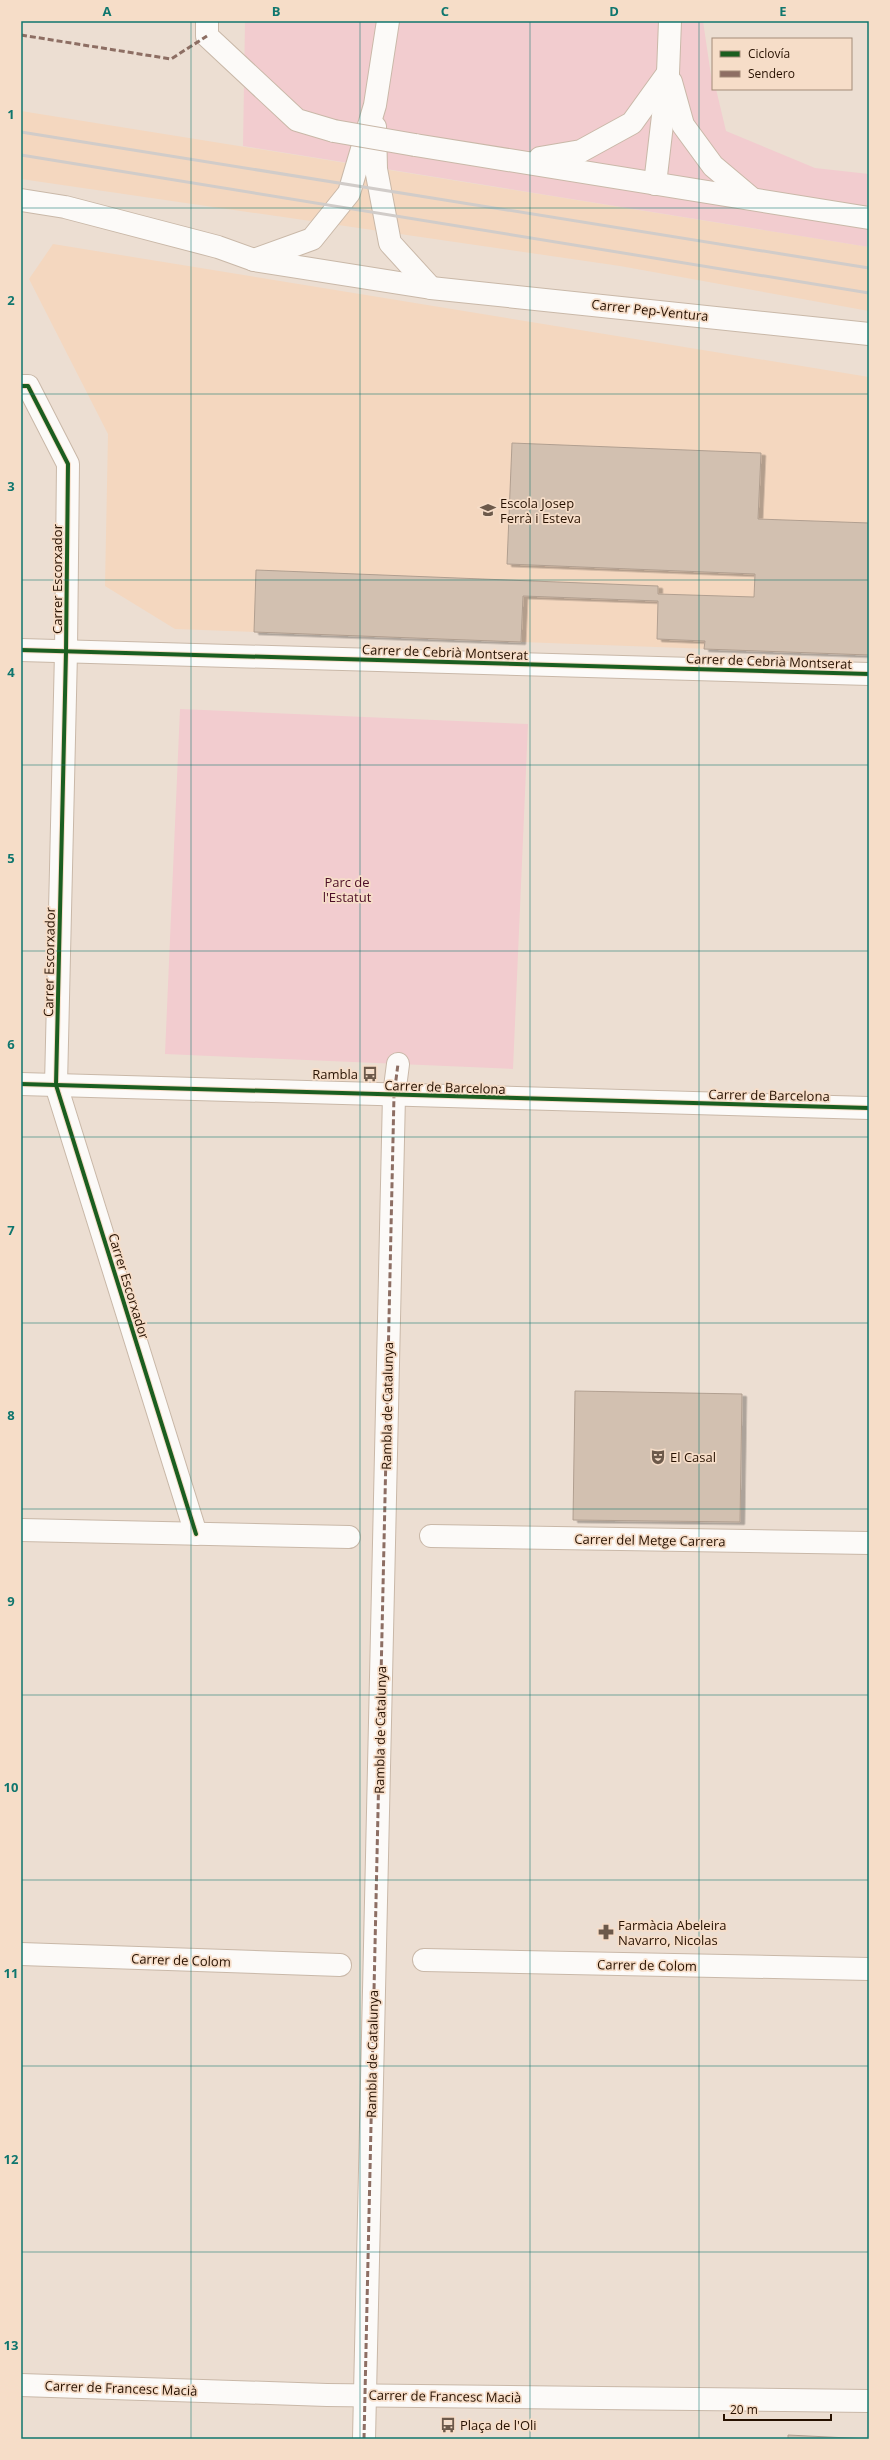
<svg xmlns="http://www.w3.org/2000/svg" width="890" height="2460" font-family="'Open Sans',sans-serif">
<defs>
<filter id="shadow"><feDropShadow dx="4.5" dy="2.5" stdDeviation="0" flood-color="#0004"/></filter>
</defs>
<rect width="100%" height="100%" fill="#ecded2"/>
<!-- built -->
<g fill="#f4d7bf">
<path d="M 21,111 L 869,247 L 869,311 L 620,266 L 21,179 Z"/>
<path d="M 53,244 L 869,377 L 869,655 L 175,629 L 105,586 L 108,434 L 29,279 Z"/>
</g>
<!-- green -->
<g fill="#f2cccf">
<path d="M 245,21 L 703,21 L 713,89 L 716,89 L 726,131 L 815,168 L 869,174 L 869,247 L 243,146 Z"/>
<path d="M 180,709 L 528,724 L 513,1069 L 165,1054 Z"/>
</g>
<!-- building -->
<g fill="#d2c0b0" stroke="#b19f90" filter="url(#shadow)">
<path d="M 512,443 L 761,453 L 758,519 L 869,523 L 869,655 L 704,649 L 705,641 L 657,639 L 658,601 L 523,596 L 521,642 L 254,632 L 256,570 L 658,586 L 658,594 L 754,597 L 755,574 L 507,564 Z"/>
<path d="M 575,1391 L 742,1394 L 740,1522 L 573,1520 Z"/>
<path d="M 788,2435 L 869,2439 L 788,2439 Z"/>
</g>
<g fill="none" stroke-linecap="round" stroke-linejoin="round">
<defs>
<g id="minor">
<path d="M 207,21 L 207,36 L 297,120 L 334,131"/>
<path d="M 671,82 L 683,125 L 713,166 L 751,198"/>
<path d="M 375,127 L 376,169 L 390,243 L 431,288"/>
<path d="M 415,145 L 869,218"/>
<path d="M 540,158 L 581,151 L 632,123 L 668,73"/>
<path d="M 655,184 L 668,73 L 670,21"/>
<path d="M 21,200 L 65,207 L 218,247 L 254,260 L 312,239 L 349,193 L 375,105 L 388,21"/>
<path d="M 254,260 L 431,288 L 869,334"/>
<path d="M 21,386 L 28,386 L 68,464 L 66,652 L 56,1085 L 196,1534"/>
<path d="M 21,650 L 869,674"/>
<path d="M 21,1084 L 869,1108"/>
<path d="M 21,1530 L 349,1537"/>
<path d="M 431,1536 L 869,1543"/>
<path d="M 21,1954 L 340,1965"/>
<path d="M 424,1960 L 869,1969"/>
<path d="M 21,2385 L 327,2395 L 869,2401"/>
<path d="M 364,2439 L 394,1095 L 398,1064"/>
</g>
</defs>
<!-- minor casing -->
<use href="#minor" stroke="#c9b8a8" stroke-width="24"/>
<!-- minor -->
<use href="#minor" stroke="#fcfaf8" stroke-width="22"/>
<!-- rail -->
<g stroke="#d1ccc9" stroke-width="3">
<path d="M 21,132 L 869,268"/>
<path d="M 21,155 L 869,293"/>
</g>
<defs>
<path id="minor-bridge" d="M 334,131 L 415,145"/>
</defs>
<!-- minor-bridge casing -->
<use href="#minor-bridge" stroke="#c9b8a8" stroke-width="24" stroke-linecap="butt"/>
<!-- minor-bridge -->
<use href="#minor-bridge" stroke="#fcfaf8" stroke-width="22"/>
<!-- quiet -->
<g stroke="#8d6e63" stroke-width="3" stroke-dasharray="6 3" stroke-linecap="butt">
<path d="M 21,35 L 171,59 L 207,36"/>
<path d="M 364,2439 L 394,1095 L 398,1064"/>
</g>
<defs>
<g id="cycleway">
<path d="M 21,386 L 28,386 L 68,464 L 66,652 L 56,1085 L 196,1534"/>
<path d="M 21,650 L 869,674"/>
<path d="M 21,1084 L 869,1108"/>
</g>
</defs>
<!-- cycleway casing -->
<use href="#cycleway" stroke="#f6ddc8" stroke-width="6"/>
<!-- cycleway -->
<use href="#cycleway" stroke="#1b5e20" stroke-width="4"/>
</g>
<!-- grid -->
<path fill="none" stroke="#0f766e" stroke-width="1" stroke-opacity="0.55" d="M 191,21 L 191,2439M 360,21 L 360,2439M 530,21 L 530,2439M 699,21 L 699,2439M 21,208 L 869,208M 21,394 L 869,394M 21,580 L 869,580M 21,765 L 869,765M 21,951 L 869,951M 21,1137 L 869,1137M 21,1323 L 869,1323M 21,1509 L 869,1509M 21,1695 L 869,1695M 21,1880 L 869,1880M 21,2066 L 869,2066M 21,2252 L 869,2252"/>
<!-- icons -->
<defs>
<symbol id="school-bare" viewBox="-9 -9 18 18"><path d="M0-5L7-2L0 1L-7-2ZM-4 1L0 2.5L4 1V4Q0 6-4 4Z" fill="#6c594a" stroke="#f6ddc8" stroke-width="2.5" paint-order="stroke"/></symbol>
<symbol id="bus-bare" viewBox="-9 -9 18 18"><path d="M-5-6H5V4H4V6H2V4H-2V6H-4V4H-5ZM-3.5-4V0h7V-4ZM-3.5 1.2v1.5H-2V1.2ZM2 1.2v1.5H3.5V1.2Z" fill="#6c594a" stroke="#f6ddc8" stroke-width="2.5" paint-order="stroke"/></symbol>
<symbol id="theatre-bare" viewBox="-9 -9 18 18"><path d="M-5-5.5Q0-4 5-5.5V0Q5 5 0 6Q-5 5-5 0ZM-3.3-2.5H-1v1.5H-3.3ZM1-2.5H3.3v1.5H1ZM-2.8 1Q0 5.5 2.8 1Z" fill="#6c594a" stroke="#f6ddc8" stroke-width="2.5" paint-order="stroke"/></symbol>
<symbol id="pharmacy-bare" viewBox="-9 -9 18 18"><path d="M-2-6h4v4h4v4h-4v4h-4v-4h-4v-4h4Z" fill="#6c594a" stroke="#f6ddc8" stroke-width="2.5" paint-order="stroke"/></symbol>
</defs>
<g fill-rule="evenodd">
<use href="#school-bare" x="477" y="499" width="22" height="22"/>
<use href="#bus-bare" x="359" y="1063" width="22" height="22"/>
<use href="#theatre-bare" x="647" y="1446" width="22" height="22"/>
<use href="#pharmacy-bare" x="595" y="1921" width="22" height="22"/>
<use href="#bus-bare" x="437" y="2414" width="22" height="22"/>
</g>
<g text-anchor="middle" stroke-width="3.5" stroke-linejoin="round" paint-order="stroke">
<!-- street labels -->
<g font-size="13" fill="#271100" stroke="#f6ddc8">
<text transform="translate(650 310) rotate(6)" y="5">Carrer Pep-Ventura</text>
<text transform="translate(57 579) rotate(-90)" y="5">Carrer Escorxador</text>
<text transform="translate(445 652) rotate(2)" y="5">Carrer de Cebrià Montserat</text>
<text transform="translate(769 661) rotate(2)" y="5">Carrer de Cebrià Montserat</text>
<text transform="translate(49 962) rotate(-89)" y="5">Carrer Escorxador</text>
<text transform="translate(445 1087) rotate(2)" y="5">Carrer de Barcelona</text>
<text transform="translate(769 1095) rotate(1)" y="5">Carrer de Barcelona</text>
<text transform="translate(129 1286) rotate(73)" y="5">Carrer Escorxador</text>
<text transform="translate(387 1406) rotate(-89)" y="5">Rambla de Catalunya</text>
<text transform="translate(650 1540) rotate(1)" y="5">Carrer del Metge Carrera</text>
<text transform="translate(380 1730) rotate(-89)" y="5">Rambla de Catalunya</text>
<text transform="translate(181 1960) rotate(2)" y="5">Carrer de Colom</text>
<text transform="translate(647 1965) rotate(1)" y="5">Carrer de Colom</text>
<text transform="translate(372 2054) rotate(-89)" y="5">Rambla de Catalunya</text>
<text transform="translate(121 2388) rotate(2)" y="5">Carrer de Francesc Macià</text>
<text transform="translate(445 2396) rotate(1)" y="5">Carrer de Francesc Macià</text>
</g>
<!-- poi labels -->
<g font-size="13" fill="#271100" stroke="#f6ddc8" text-anchor="start">
<text x="500" y="508">Escola Josep<tspan x="500" dy="15">Ferrà i Esteva</tspan></text>
<text x="358" y="1079" text-anchor="end">Rambla</text>
<text x="670" y="1462">El Casal</text>
<text x="618" y="1930">Farmàcia Abeleira<tspan x="618" dy="15">Navarro, Nicolas</tspan></text>
<text x="460" y="2430">Plaça de l'Oli</text>
</g>
<!-- park labels -->
<g font-size="13" fill="#4c0e26" stroke="#f6ddc8">
<text x="347" y="887">Parc de<tspan x="347" dy="15">l'Estatut</tspan></text>
</g>
</g>
<!-- border -->
<rect width="890" height="2460" fill="none" stroke="#f6ddc8" stroke-width="44"/>
<!-- legend -->
<rect x="712" y="38" width="140" height="52" fill="#f6ddc8" stroke="#a38b78"/>
<rect x="720" y="51" width="20" height="6" fill="#1b5e20" stroke="#a38b78"/>
<text x="748" y="58" font-size="12" fill="#271100">Ciclovía</text>
<rect x="720" y="71" width="20" height="6" fill="#8d6e63" stroke="#a38b78"/>
<text x="748" y="78" font-size="12" fill="#271100">Sendero</text>
<!-- scale -->
<path d="M724 2414v6h107v-6" fill="none" stroke="#271100" stroke-width="2"/>
<text x="730" y="2414" font-size="12" fill="#271100" stroke="#f6ddc8" stroke-width="3" paint-order="stroke">20 m</text>
<rect x="22" y="22" width="846" height="2416" fill="none" stroke="#0f766e" stroke-width="1.5"/>
<g font-size="13" text-anchor="middle" font-weight="bold" fill="#0f766e">
<text x="107" y="16">A</text>
<text x="276" y="16">B</text>
<text x="445" y="16">C</text>
<text x="614" y="16">D</text>
<text x="783" y="16">E</text>
<text x="11" y="119">1</text>
<text x="11" y="305">2</text>
<text x="11" y="491">3</text>
<text x="11" y="677">4</text>
<text x="11" y="863">5</text>
<text x="11" y="1049">6</text>
<text x="11" y="1235">7</text>
<text x="11" y="1420">8</text>
<text x="11" y="1606">9</text>
<text x="11" y="1792">10</text>
<text x="11" y="1978">11</text>
<text x="11" y="2164">12</text>
<text x="11" y="2350">13</text>
</g>
</svg>
